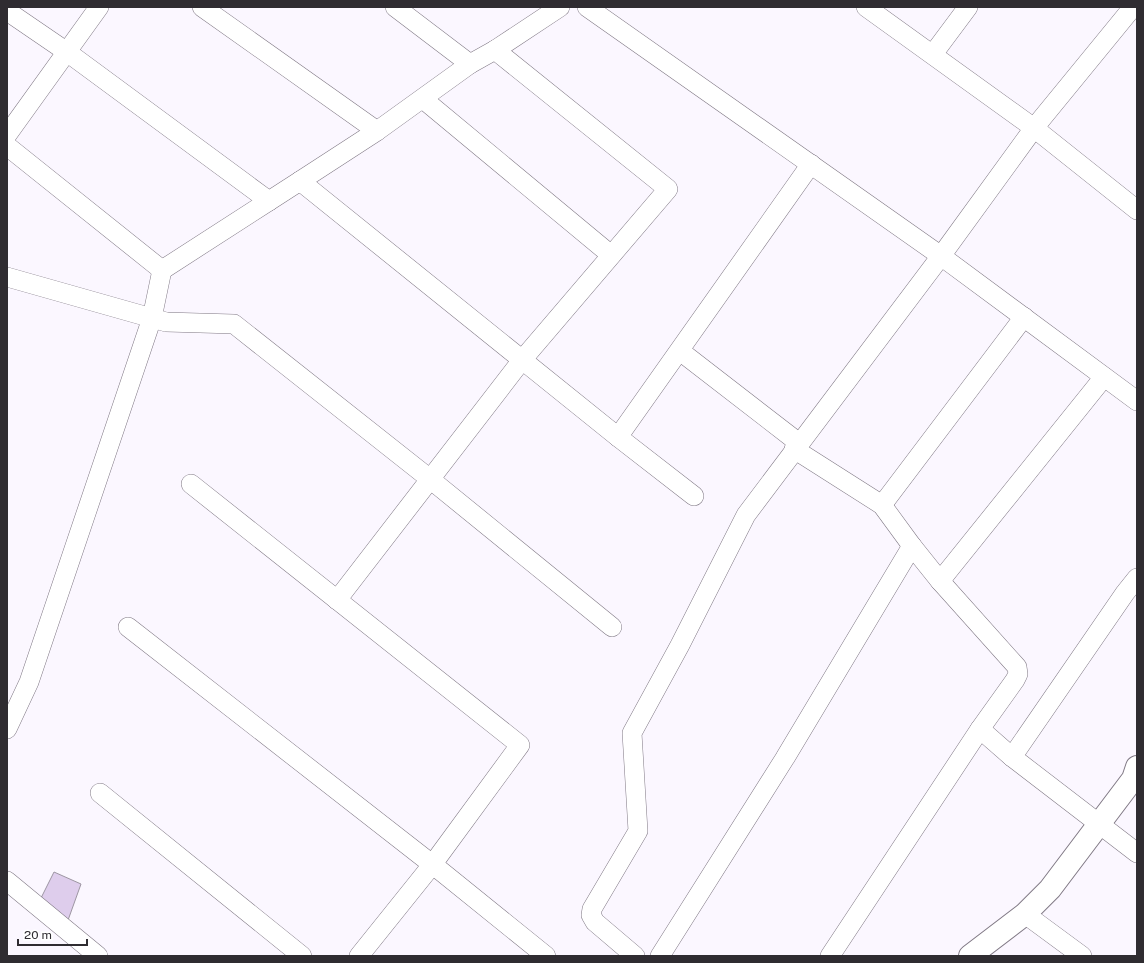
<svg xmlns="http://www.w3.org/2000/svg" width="1144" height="963" font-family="'Public Sans',sans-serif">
<rect width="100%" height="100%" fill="#fbf7ff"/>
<!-- building -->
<path fill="#decdec" stroke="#9d96a2" d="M 54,872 L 81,884 L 67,923 L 39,902 Z"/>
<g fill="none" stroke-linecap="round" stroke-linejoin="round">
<defs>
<g id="street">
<path d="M 202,7 L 377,131"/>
<path d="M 395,7 L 470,64"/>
<path d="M 587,7 L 941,256 L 1034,128 L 1133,7"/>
<path d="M 866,7 L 1034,128 L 1137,210"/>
<path d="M 7,11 L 67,52 L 269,201 L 300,181 L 618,437 L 694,496"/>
<path d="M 495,50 L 560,7"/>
<path d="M 933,54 L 968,7"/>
<path d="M 423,99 L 611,255"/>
<path d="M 7,135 L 99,7"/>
<path d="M 7,146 L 162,270 L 269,201"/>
<path d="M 300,181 L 377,131 L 470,64 L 495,50 L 668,189 L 522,360 L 337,600"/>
<path d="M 7,277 L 166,322 L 234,324 L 430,479 L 612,627"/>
<path d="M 680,351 L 799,443"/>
<path d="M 618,437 L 811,164"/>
<path d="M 794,449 L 882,505 L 912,546"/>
<path d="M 191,484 L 520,745 L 432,865 L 359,956"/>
<path d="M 882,505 L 1024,317"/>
<path d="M 940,581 L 1017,667 L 1018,674 L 1015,680 L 980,729"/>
<path d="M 128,627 L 442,872 L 546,956"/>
<path d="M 7,729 L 29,682 L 152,318 L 162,270"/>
<path d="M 1012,757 L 1125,593 L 1137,578"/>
<path d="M 100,793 L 302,956"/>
<path d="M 7,881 L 98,956"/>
<path d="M 1025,914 L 1082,956"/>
<path d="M 635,956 L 595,922 L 591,915 L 592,909 L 638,831 L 632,733 L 680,645 L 746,515 L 941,256 L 1137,401"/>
<path d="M 660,956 L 785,758 L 912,546 L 940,581 L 1104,377"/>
<path d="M 830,956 L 980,729 L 1012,757 L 1137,853"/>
</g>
<path id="secondary" d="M 970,956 L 1025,914 L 1050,889 L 1133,779 L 1137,767"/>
</defs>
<!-- street casing -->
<use href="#street" stroke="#807985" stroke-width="20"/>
<!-- secondary casing -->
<use href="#secondary" stroke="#807985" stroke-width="24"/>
<!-- street -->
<use href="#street" stroke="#fff" stroke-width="19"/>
<!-- secondary -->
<use href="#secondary" stroke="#fff" stroke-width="22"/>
</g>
<!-- border -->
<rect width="1144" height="963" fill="none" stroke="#2f2c31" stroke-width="16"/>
<!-- scale -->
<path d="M18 939v6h69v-6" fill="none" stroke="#2f2c31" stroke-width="2"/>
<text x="24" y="939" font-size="12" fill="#2f2c31" stroke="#ffffff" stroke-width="3" paint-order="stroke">20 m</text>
</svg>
